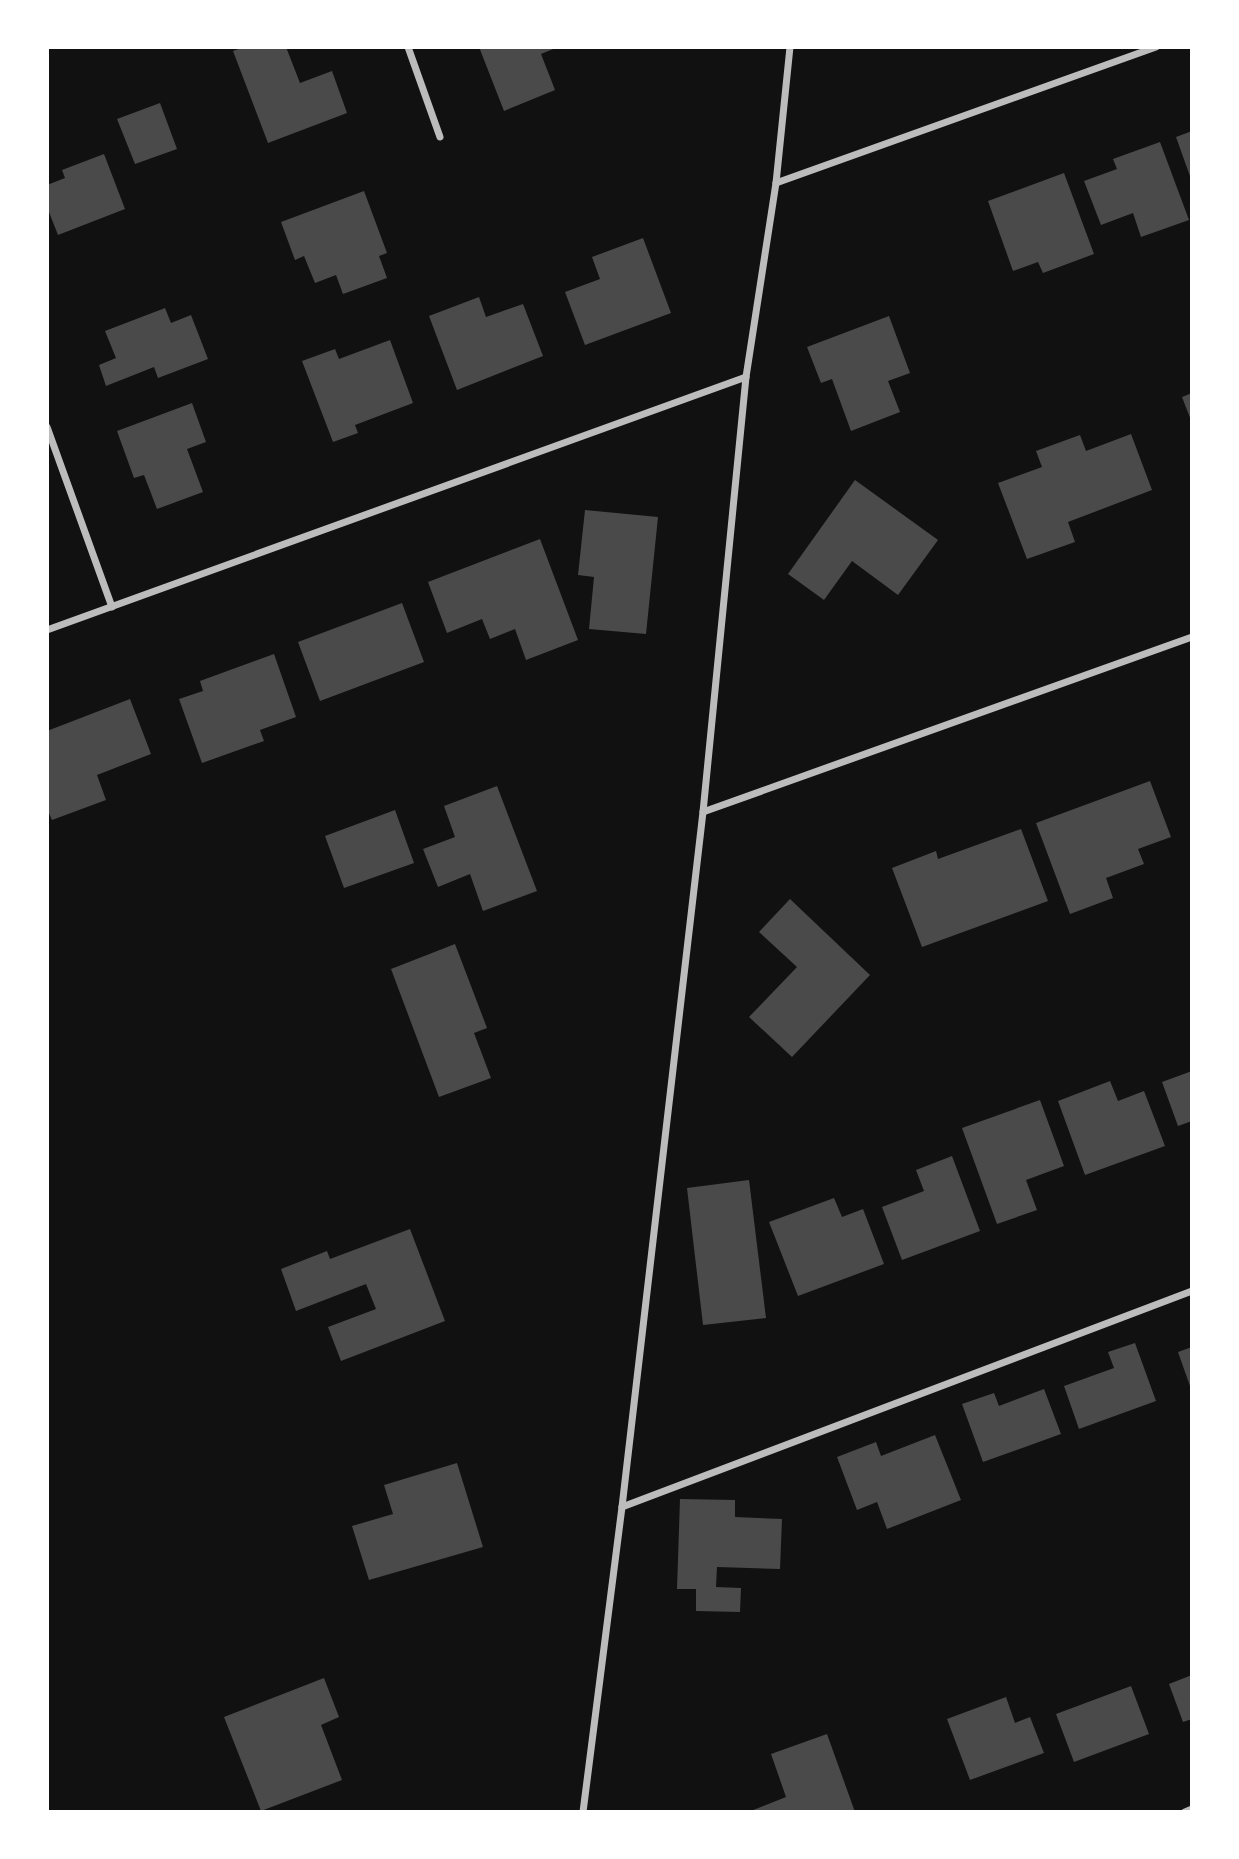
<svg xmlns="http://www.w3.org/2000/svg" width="1239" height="1859" font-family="Mulish,sans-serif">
<rect width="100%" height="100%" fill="#111"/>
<!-- building -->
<g fill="#4a4a4a">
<path d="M 244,47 L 286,47 L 300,83 L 332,71 L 347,113 L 268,143 L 233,51 Z"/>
<path d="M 479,47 L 558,47 L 541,54 L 555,90 L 504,111 Z"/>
<path d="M 160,103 L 177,149 L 135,164 L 117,119 Z"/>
<path d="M 1192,131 L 1192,179 L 1191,179 L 1176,137 Z"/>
<path d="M 1160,142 L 1189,220 L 1141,237 L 1133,213 L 1101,225 L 1084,181 L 1117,169 L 1113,159 Z"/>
<path d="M 104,154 L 125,209 L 58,235 L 47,207 L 47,185 L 65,178 L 62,170 Z"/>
<path d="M 1064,173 L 1094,254 L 1043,273 L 1038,262 L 1013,271 L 988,201 Z"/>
<path d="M 364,191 L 387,253 L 379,256 L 387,278 L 343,294 L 336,275 L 315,283 L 304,256 L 295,260 L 281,222 Z"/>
<path d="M 643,238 L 671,313 L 585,345 L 565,292 L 600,279 L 592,257 Z"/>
<path d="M 479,297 L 486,317 L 523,304 L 543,356 L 457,390 L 429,316 Z"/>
<path d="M 165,308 L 171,323 L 191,315 L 208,359 L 158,378 L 154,367 L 106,386 L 99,365 L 116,358 L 105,331 Z"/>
<path d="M 889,316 L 910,373 L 888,381 L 900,412 L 851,431 L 832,379 L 821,383 L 807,347 Z"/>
<path d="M 390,340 L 413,403 L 355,425 L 358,433 L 333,442 L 302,361 L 335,349 L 339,359 Z"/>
<path d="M 1192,393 L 1192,423 L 1182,397 Z"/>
<path d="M 192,403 L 206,442 L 187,449 L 203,492 L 157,509 L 144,475 L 134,478 L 117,431 Z"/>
<path d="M 1131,434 L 1152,490 L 1068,522 L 1075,542 L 1027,559 L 998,483 L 1042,467 L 1036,451 L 1080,435 L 1086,451 Z"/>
<path d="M 855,480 L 938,540 L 898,595 L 852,561 L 824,600 L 788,574 Z"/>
<path d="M 585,510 L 658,517 L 646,634 L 589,629 L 594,577 L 578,575 Z"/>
<path d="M 540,539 L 578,640 L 526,660 L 515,629 L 490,639 L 482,619 L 447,633 L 428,582 Z"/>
<path d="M 402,603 L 424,662 L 320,701 L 298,642 Z"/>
<path d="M 274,654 L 296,717 L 260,730 L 264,741 L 202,763 L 179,699 L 203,691 L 200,681 Z"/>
<path d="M 130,699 L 151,754 L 97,775 L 106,800 L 52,820 L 47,809 L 47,731 Z"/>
<path d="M 1150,781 L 1171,837 L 1138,849 L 1144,864 L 1106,878 L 1113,898 L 1070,914 L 1036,823 Z"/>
<path d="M 497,786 L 537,891 L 483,911 L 470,874 L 438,887 L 423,849 L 455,837 L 444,806 Z"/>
<path d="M 395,810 L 414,863 L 344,888 L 325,836 Z"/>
<path d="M 1021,829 L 1048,901 L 922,947 L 892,868 L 936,851 L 938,859 Z"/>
<path d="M 790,899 L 870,975 L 792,1057 L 749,1017 L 797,967 L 759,932 Z"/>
<path d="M 455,944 L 487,1028 L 474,1033 L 491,1078 L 439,1097 L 391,969 Z"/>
<path d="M 1192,1071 L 1192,1121 L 1178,1126 L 1162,1082 Z"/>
<path d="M 1110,1081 L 1118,1101 L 1144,1091 L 1165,1146 L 1085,1175 L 1058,1101 Z"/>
<path d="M 1040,1100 L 1064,1166 L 1026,1180 L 1037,1210 L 997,1224 L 962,1128 Z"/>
<path d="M 952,1156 L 980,1231 L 902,1260 L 882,1207 L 924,1191 L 916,1170 Z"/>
<path d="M 749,1180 L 766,1318 L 703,1325 L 687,1188 Z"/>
<path d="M 834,1198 L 842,1217 L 863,1209 L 884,1264 L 798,1296 L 769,1222 Z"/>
<path d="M 410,1229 L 445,1321 L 341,1361 L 328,1327 L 376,1309 L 366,1284 L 296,1311 L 281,1269 L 327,1251 L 330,1259 Z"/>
<path d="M 1135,1343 L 1156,1401 L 1079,1429 L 1064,1386 L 1114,1368 L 1108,1352 Z"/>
<path d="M 1192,1347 L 1192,1389 L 1191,1389 L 1178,1352 Z"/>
<path d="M 1044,1389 L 1061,1434 L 983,1462 L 962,1404 L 994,1393 L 999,1406 Z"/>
<path d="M 935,1435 L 961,1500 L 887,1529 L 877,1502 L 857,1510 L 837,1457 L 876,1442 L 881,1456 Z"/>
<path d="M 457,1463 L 483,1547 L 369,1580 L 352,1526 L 393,1514 L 384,1485 Z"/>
<path d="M 680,1499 L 735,1500 L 735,1517 L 782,1519 L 780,1569 L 717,1567 L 716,1587 L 741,1588 L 740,1612 L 696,1611 L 696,1589 L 677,1589 Z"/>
<path d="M 1192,1675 L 1192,1719 L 1183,1722 L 1169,1684 Z"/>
<path d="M 324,1678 L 339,1717 L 321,1725 L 342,1780 L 261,1811 L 224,1717 Z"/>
<path d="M 1131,1686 L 1149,1734 L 1074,1762 L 1056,1714 Z"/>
<path d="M 1006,1697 L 1015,1723 L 1030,1717 L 1044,1753 L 970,1780 L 947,1719 Z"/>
<path d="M 827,1734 L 855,1812 L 748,1812 L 786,1797 L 771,1754 Z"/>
</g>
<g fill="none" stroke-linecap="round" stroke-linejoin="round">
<!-- minor -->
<g stroke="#bcbcbc" stroke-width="7">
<path d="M 408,47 L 440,137"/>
<path d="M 776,183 L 1156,47"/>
<path d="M 47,427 L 112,607"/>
<path d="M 47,630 L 746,377"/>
<path d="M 703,812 L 1192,637"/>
<path d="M 622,1507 L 1192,1291"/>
<path d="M 583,1812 L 622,1507 L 703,812 L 746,377 L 776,183 L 790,47"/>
<path d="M 1185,1812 L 1192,1809"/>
</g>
</g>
<!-- border -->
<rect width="1239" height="1859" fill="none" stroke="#ffffff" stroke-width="98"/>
</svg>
